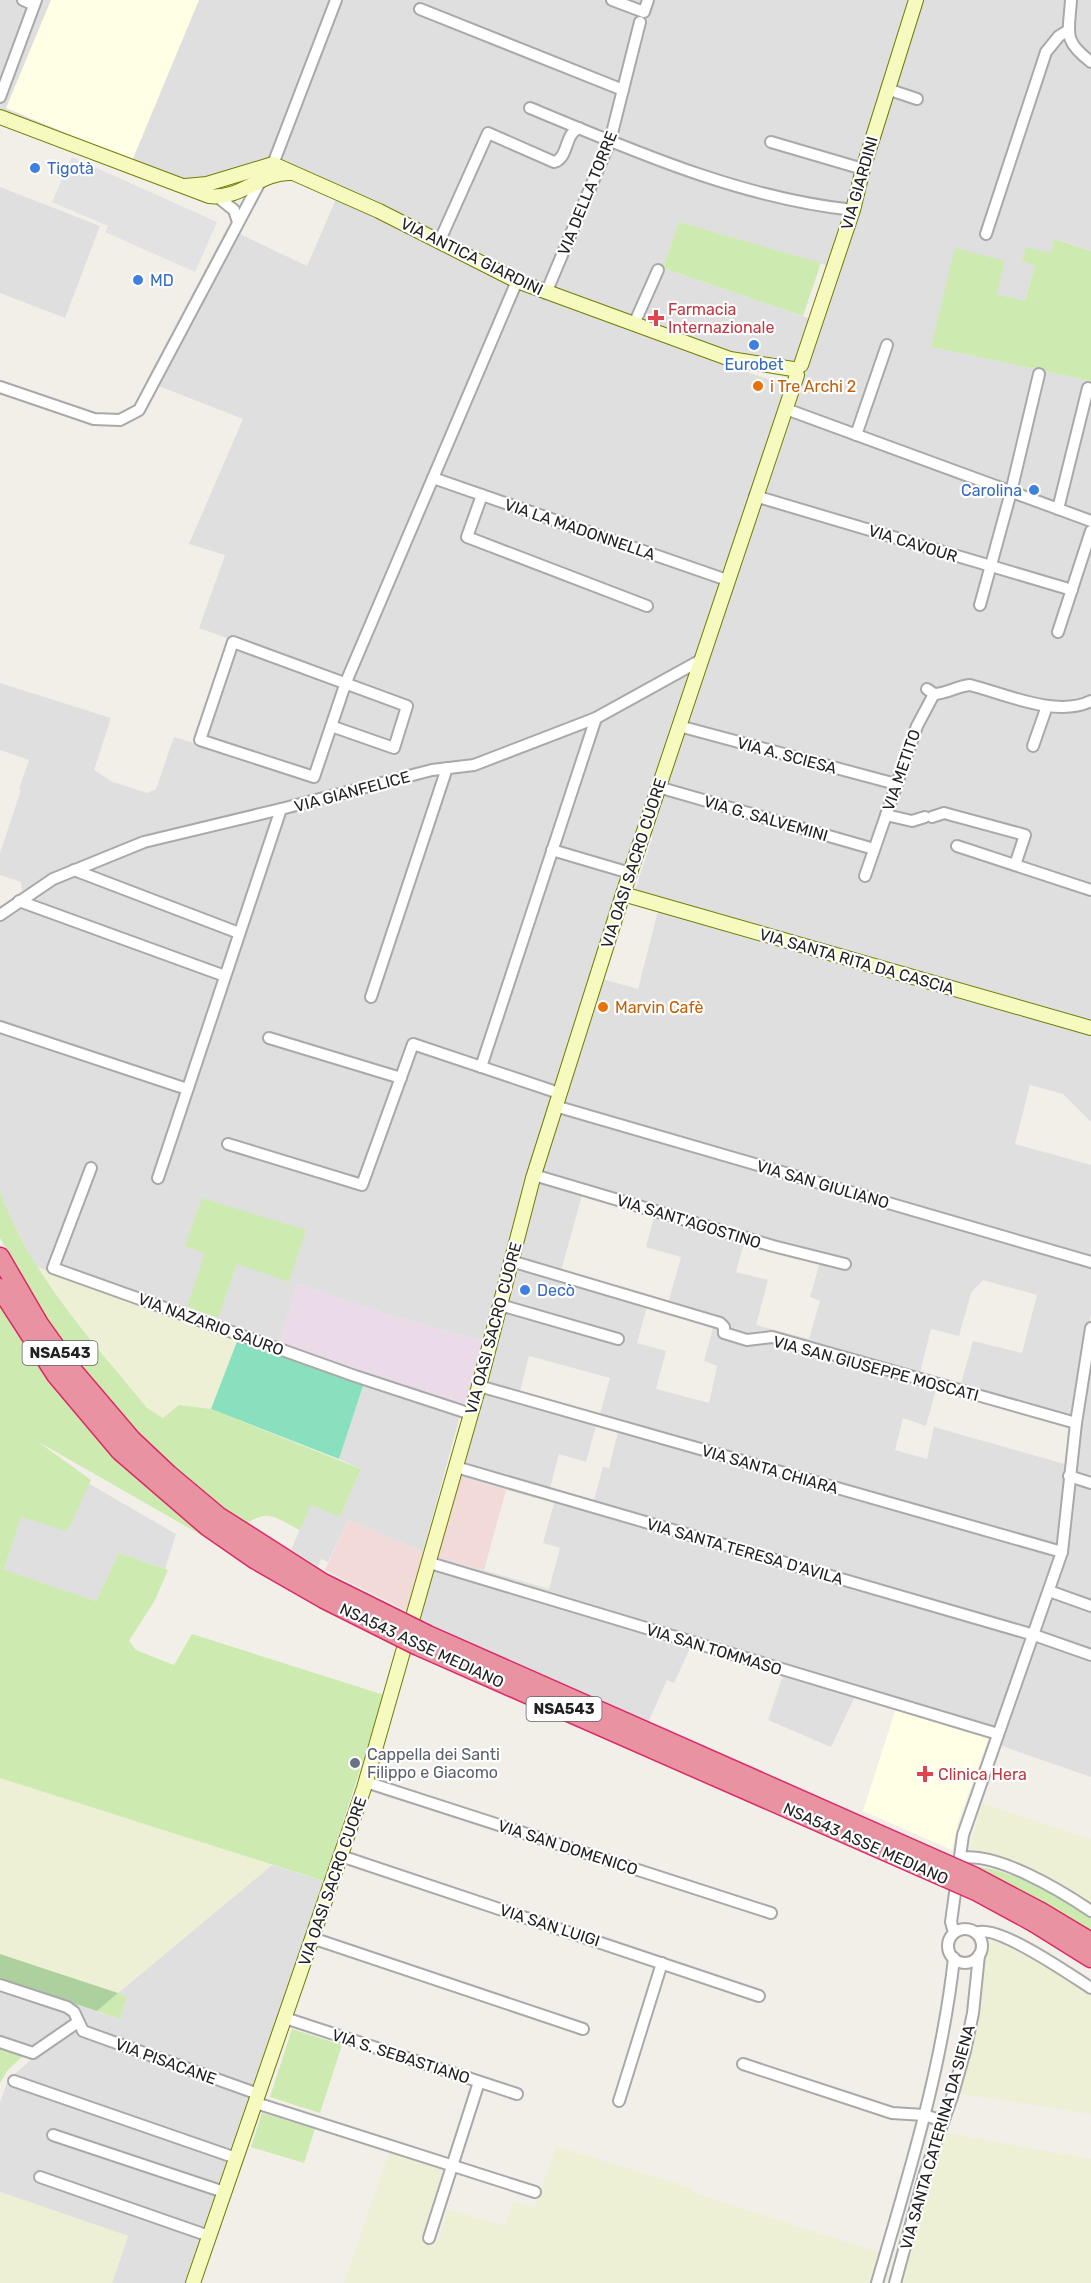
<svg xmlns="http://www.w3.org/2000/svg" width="1091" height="2283" font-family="Rubik,sans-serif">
<rect width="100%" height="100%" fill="#f2efe9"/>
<!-- residential -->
<g fill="#e0dfdf" fill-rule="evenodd">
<path d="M 0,0 L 913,0 L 829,266 L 679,222 L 663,268 L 811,319 L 791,379 L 727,358 L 518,280 L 294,172 L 186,184 L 0,113 Z"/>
<path d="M 918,0 L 1091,0 L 1091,251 L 1055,239 L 1051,253 L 1035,266 L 1025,301 L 997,294 L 931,347 L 1091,381 L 1091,517 L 790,406 Z"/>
<path d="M 0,187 L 100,226 L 65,318 L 0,293 Z"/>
<path d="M 337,197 L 512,283 L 726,365 L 789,386 L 698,658 L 595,715 L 472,761 L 432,765 L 145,837 L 52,876 L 22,891 L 21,882 L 0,875 L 0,853 L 21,790 L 19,789 L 29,760 L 0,750 L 0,683 L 111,718 L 94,770 L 113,782 L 147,793 L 156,789 L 174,737 L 194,743 L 227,638 L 199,628 L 225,555 L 189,544 L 243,419 L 146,381 L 227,228 L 307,266 Z"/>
<path d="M 786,415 L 1091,527 L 1091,1023 L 635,890 L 653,836 L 646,834 Z"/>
<path d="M 697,665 L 487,1342 L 392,1316 L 297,1284 L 277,1353 L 213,1330 L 237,1264 L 206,1253 L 183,1319 L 37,1267 L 10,1219 L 0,1191 L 0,921 L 18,907 L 55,885 L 147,848 L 433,775 L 474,771 L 664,688 Z"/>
<path d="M 659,907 L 1091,1031 L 1091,1122 L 1063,1094 L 1030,1085 L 1015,1144 L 1091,1165 L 1091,1313 L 1072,1426 L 958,1394 L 973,1341 L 1022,1353 L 1037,1295 L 983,1280 L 971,1293 L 959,1336 L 931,1329 L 920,1373 L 939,1378 L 926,1426 L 903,1418 L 895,1450 L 927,1459 L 934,1427 L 1068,1465 L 1060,1548 L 994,1738 L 855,1696 L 831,1747 L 768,1720 L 783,1675 L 691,1646 L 674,1683 L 667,1680 L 648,1723 L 416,1622 L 434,1556 L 549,1589 L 560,1548 L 543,1543 L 554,1503 L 457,1476 L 516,1256 L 599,978 L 638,989 ZM 582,1195 L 654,1217 L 646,1247 L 681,1257 L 666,1310 L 714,1324 L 704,1361 L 717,1366 L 709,1403 L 656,1389 L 666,1351 L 637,1343 L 650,1296 L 561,1271 ZM 744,1243 L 820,1262 L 810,1297 L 820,1301 L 809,1339 L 756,1325 L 768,1280 L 736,1272 ZM 529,1356 L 610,1378 L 600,1414 L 520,1391 ZM 596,1426 L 618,1432 L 609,1468 L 603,1467 L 594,1500 L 550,1488 L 559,1454 L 586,1462 Z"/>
<path d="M 1091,1346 L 1091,1777 L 999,1745 L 1065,1552 Z"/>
<path d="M 364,1383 L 460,1415 L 423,1552 L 348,1520 L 328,1562 L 321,1559 L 318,1566 L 291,1550 L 311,1504 L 340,1517 L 361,1469 L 339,1459 Z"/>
<path d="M 86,1482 L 176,1534 L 165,1569 L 119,1553 L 96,1601 L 4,1571 L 21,1516 Z"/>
<path d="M 272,1865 L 327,1882 L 189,2283 L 112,2283 L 128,2236 L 0,2192 L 0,2102 L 8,2080 L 34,2057 L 0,2045 L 0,1979 L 120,2019 L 127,1997 L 118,1993 Z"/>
</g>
<!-- commercial -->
<g fill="#f2dad9">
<path d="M 457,1476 L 506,1490 L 484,1570 L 434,1556 Z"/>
<path d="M 348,1520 L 430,1555 L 413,1614 L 325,1570 Z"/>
</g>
<!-- industrial -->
<path fill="#ebdbe8" d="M 297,1284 L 392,1316 L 487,1342 L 467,1417 L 277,1353 Z"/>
<!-- education -->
<g fill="#ffffe5">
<path d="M 51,0 L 199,0 L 132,161 L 6,108 Z"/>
<path d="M 896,1708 L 989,1737 L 958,1823 L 952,1850 L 863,1811 Z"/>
</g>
<!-- farmland -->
<g fill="#eef0d5">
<path d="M 37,1267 L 238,1339 L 211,1409 L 179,1405 L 163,1418 L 147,1408 L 68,1310 Z"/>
<path d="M 0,1778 L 83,1804 L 272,1865 L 118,1993 L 0,1954 Z"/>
<path d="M 982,1803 L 1091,1839 L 1091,1904 L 1033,1869 L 1001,1857 L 973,1851 L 970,1847 Z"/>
<path d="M 998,1939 L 1020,1949 L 1091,1995 L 1091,2114 L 960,2094 L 958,2092 L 980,2008 L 987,1944 Z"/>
<path d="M 942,2132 L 1091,2159 L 1091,2283 L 899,2283 L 917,2213 Z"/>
<path d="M 556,2146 L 691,2188 L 695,2193 L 881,2253 L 872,2283 L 344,2283 L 389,2152 L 443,2169 L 422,2235 L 438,2241 L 448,2209 L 505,2226 L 513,2201 L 535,2208 Z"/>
<path d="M 0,2192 L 128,2236 L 112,2283 L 0,2283 Z"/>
</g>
<!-- grass -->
<g fill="#cdebb0">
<path d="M 679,222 L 821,263 L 803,316 L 663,268 Z"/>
<path d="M 1054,239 L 1091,251 L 1091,381 L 931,347 L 955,248 L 1005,261 L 997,294 L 1025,301 L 1035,266 L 1022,261 L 1026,247 L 1051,253 Z"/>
<path d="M 0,1191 C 29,1274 92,1340 147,1408 L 163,1418 L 179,1405 L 211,1409 L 361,1469 L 340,1517 L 311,1505 L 300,1530 C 291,1526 278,1517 269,1516 C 251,1514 234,1536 222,1547 L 37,1441 L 91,1480 L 71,1524 L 66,1531 L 21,1517 L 4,1570 L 96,1601 L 119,1553 L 168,1570 L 155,1600 L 129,1641 L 136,1650 L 174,1665 L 192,1634 L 384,1695 L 324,1881 L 0,1778 L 0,1300 L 52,1331 L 0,1238 Z"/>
<path d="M 202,1198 L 306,1230 L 289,1282 L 237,1264 L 218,1318 L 187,1307 L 205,1253 L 185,1246 Z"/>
<path d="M 981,1867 C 1022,1875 1055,1894 1091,1916 L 1091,1933 L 975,1869 Z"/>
<path d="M 118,1993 L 127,1997 L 120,2019 L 97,2011 Z"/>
<path d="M 292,2029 L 342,2045 L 320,2113 L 270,2097 Z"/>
<path d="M 0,2045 L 26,2053 L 7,2071 L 0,2083 Z"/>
<path d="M 262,2113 L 315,2129 L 304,2163 L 251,2147 Z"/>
</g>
<!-- forest -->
<path fill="#add19e" d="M 0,1954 L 118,1993 L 97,2011 L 0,1980 Z"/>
<!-- pitch -->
<path fill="#88e0be" d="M 238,1339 L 364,1383 L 339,1459 L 211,1409 Z"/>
<!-- parking -->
<path fill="#e2e2e2" d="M 72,157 L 217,222 L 195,272 L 105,232 L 108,226 L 52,202 Z"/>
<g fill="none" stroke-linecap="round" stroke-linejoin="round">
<defs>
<g id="street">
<path d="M 23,0 L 34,5"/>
<path d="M 612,0 L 644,12 L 648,0"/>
<path d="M 1071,0 C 1069,33 1062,40 1091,62"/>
<path d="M 420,9 L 623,90"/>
<path d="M 887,89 L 917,99"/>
<path d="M 0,97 L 36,0"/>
<path d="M 530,108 C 634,151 740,198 853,210"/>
<path d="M 771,142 L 863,169"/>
<path d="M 273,164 L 336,0"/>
<path d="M 219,198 L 234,210 L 238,222"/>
<path d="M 986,234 L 1046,52 L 1059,36 L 1069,30"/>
<path d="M 440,240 L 488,133 L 554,162 C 569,158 564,134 579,128"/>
<path d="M 546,293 L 610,141 L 640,22"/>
<path d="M 634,324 L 658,270"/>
<path d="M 0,387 L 94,419 L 120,420 L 139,410 L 261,180"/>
<path d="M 786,409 L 1091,521"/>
<path d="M 856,435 L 887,345"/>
<path d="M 433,478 L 727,580"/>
<path d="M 482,495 L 467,537 L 647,606"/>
<path d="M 755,496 L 1072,590"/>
<path d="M 1058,509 L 1088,388"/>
<path d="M 980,605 L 1011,492 L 1039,374"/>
<path d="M 1058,632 L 1091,531"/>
<path d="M 927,689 L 934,694 C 946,694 957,686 970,685 C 1005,694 1057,718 1091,701"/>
<path d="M 331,726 L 394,748 L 407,706 L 233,642 L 200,740 L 314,777 L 346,682 L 517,281"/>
<path d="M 679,726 L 896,784"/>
<path d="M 1033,746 L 1047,706"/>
<path d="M 658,787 L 874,849"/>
<path d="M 886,815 L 912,821 L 925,817"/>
<path d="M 932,817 L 944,813 L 1025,835 L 1015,865"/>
<path d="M 957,846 L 1091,890"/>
<path d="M 552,850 L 630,873"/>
<path d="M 74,870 L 239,933"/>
<path d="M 865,876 L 917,726 L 934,694"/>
<path d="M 19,901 L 225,976"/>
<path d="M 0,915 L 53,879 L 144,842 L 281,809 L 432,770 L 474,765 L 596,718 L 701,660"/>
<path d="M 371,997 L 447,768"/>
<path d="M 0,1027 L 187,1089"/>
<path d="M 269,1038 L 401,1078"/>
<path d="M 481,1067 L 596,718"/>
<path d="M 555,1106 L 1091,1262"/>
<path d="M 228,1144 L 362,1185 L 413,1044 L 559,1093"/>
<path d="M 91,1168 L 53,1268 L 355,1376 L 471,1414"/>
<path d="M 534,1175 L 773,1246 L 845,1264"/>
<path d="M 158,1178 L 281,809"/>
<path d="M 511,1261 L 720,1323 L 724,1327 L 724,1333 L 747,1340 L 772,1337 L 1076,1423"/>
<path d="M 500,1305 L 618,1339"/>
<path d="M 479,1386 L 1062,1552"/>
<path d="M 456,1467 L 1034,1635 L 1091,1655"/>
<path d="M 1069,1476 L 1091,1483"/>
<path d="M 430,1563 L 998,1734"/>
<path d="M 1049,1591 L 1091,1606"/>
<path d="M 366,1782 L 771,1913"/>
<path d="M 341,1856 L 759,1996"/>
<path d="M 960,1858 C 997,1852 1060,1890 1091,1911"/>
<circle cx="965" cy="1946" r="17"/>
<path d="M 954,1933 L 951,1922 L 963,1835 L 1062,1552 L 1076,1423 L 1091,1328"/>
<path d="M 976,1933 C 995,1922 1072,1976 1091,1988"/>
<path d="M 312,1938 L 583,2029"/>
<path d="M 0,1985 L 67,2007 L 74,2012 L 83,2031 L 258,2094"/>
<path d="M 285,2018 L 517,2094"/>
<path d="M 0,2042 L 33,2053 L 78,2022"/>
<path d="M 743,2064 L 892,2113 L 924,2115 L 943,2121"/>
<path d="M 14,2081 L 236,2158"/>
<path d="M 619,2101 L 662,1963"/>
<path d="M 256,2103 L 535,2192"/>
<path d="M 53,2135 L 224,2192"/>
<path d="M 40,2177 L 209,2236"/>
<path d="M 429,2238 L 479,2082"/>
<path d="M 877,2283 C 908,2177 942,2069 954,1958"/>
<path d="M 895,2283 L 925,2173 L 952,2097 L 965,2051 L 973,2013 L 979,1955"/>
</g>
<g id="secondary">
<path d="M 0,117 L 209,196 C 241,200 260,172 291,173"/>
<path d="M 185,186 L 207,184 L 273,164 L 379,211 L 517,281 L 730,359 L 793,369"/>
<path d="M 801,365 L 853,210 L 863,169 L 916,0"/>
<path d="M 623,894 L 1091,1028"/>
<path d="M 193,2283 L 364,1788 L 479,1386 L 533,1178 L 623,894 L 797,375"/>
</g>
<g id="highway">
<path d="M 0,1257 L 39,1324 L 69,1366 L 132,1440"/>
<path d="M 0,1288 L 56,1375 L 120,1451"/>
<path d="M 1041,1912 L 1091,1942"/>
<path d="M 1035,1923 L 1091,1958"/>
</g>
</defs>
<!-- street casing -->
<use href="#street" stroke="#a9a9a9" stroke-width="14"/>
<!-- secondary casing -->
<use href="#secondary" stroke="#707d05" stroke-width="16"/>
<!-- highway casing -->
<use href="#highway" stroke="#dc2a67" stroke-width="21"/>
<!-- street -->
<use href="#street" stroke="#fff" stroke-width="10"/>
<!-- secondary -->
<use href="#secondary" stroke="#f7fabf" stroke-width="14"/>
<!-- highway -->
<use href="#highway" stroke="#e892a2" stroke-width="18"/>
<defs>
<g id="highway-bridge">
<path d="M 132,1440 L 168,1474 L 218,1516 L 323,1583 L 428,1635 L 973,1876 L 1041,1912"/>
<path d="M 120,1451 L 207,1526 L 256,1560 L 324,1599 L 418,1646 L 978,1892 L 1035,1923"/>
</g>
</defs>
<!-- highway-bridge casing -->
<use href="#highway-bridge" stroke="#dc2a67" stroke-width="21" stroke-linecap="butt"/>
<!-- highway-bridge -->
<use href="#highway-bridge" stroke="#e892a2" stroke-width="18"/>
</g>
<!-- markers -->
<g fill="#3f7fe0" stroke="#fff" stroke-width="2">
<circle cx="35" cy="168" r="6"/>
<circle cx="138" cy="280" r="6"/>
<circle cx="754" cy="345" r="6"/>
<circle cx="1034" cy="490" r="6"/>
<circle cx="525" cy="1290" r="6"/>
</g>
<g fill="#e0444e" stroke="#fff" stroke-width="2">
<path d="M653 309h6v6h6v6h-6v6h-6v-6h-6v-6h6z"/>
<path d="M922 1765h6v6h6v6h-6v6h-6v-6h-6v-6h6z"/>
</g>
<g fill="#e8710a" stroke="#fff" stroke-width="2">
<circle cx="758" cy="386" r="6"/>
<circle cx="603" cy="1007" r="6"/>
</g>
<circle fill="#6b7280" stroke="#fff" stroke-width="2" cx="355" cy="1763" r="6"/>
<g text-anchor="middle" stroke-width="4.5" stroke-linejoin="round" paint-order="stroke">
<!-- shield labels -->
<g fill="#fff" stroke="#646464" stroke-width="1.5">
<rect x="22.5" y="1341" width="75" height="24" rx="4.5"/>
<rect x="526.5" y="1697" width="75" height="24" rx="4.5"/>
</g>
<g font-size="15" font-weight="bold" fill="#222">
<text x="60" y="1358">NSA543</text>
<text x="564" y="1714">NSA543</text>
</g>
<!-- shop labels -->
<g font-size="16" fill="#366cbe" stroke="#fff" text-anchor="start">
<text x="47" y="174">Tigotà</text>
<text x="150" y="286">MD</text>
<text x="754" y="370" text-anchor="middle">Eurobet</text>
<text x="1022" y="496" text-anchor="end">Carolina</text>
<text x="537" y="1296">Decò</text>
</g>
<!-- street labels -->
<g font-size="16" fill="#222" stroke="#fff">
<text transform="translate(859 183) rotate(-74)" y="6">VIA GIARDINI</text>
<text transform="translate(587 193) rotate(-68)" y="6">VIA DELLA TORRE</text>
<text transform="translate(472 256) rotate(26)" y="6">VIA ANTICA GIARDINI</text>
<text transform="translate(580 529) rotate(19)" y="6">VIA LA MADONNELLA</text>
<text transform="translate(913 543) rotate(17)" y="6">VIA CAVOUR</text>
<text transform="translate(787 755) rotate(15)" y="6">VIA A. SCIESA</text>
<text transform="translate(901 770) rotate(-71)" y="6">VIA METITO</text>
<text transform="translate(352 791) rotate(-15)" y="6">VIA GIANFELICE</text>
<text transform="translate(766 818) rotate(16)" y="6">VIA G. SALVEMINI</text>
<text transform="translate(633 863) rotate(-72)" y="6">VIA OASI SACRO CUORE</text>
<text transform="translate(857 961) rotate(16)" y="6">VIA SANTA RITA DA CASCIA</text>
<text transform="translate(823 1184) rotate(16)" y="6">VIA SAN GIULIANO</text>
<text transform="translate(689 1221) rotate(17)" y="6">VIA SANT'AGOSTINO</text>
<text transform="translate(211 1324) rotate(20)" y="6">VIA NAZARIO SAURO</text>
<text transform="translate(493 1328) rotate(-75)" y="6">VIA OASI SACRO CUORE</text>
<text transform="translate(876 1368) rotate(15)" y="6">VIA SAN GIUSEPPE MOSCATI</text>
<text transform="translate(770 1469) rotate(16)" y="6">VIA SANTA CHIARA</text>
<text transform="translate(745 1551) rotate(16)" y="6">VIA SANTA TERESA D'AVILA</text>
<text transform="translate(422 1645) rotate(25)" y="6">NSA543 ASSE MEDIANO</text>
<text transform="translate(714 1649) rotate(17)" y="6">VIA SAN TOMMASO</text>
<text transform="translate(866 1843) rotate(24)" y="6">NSA543 ASSE MEDIANO</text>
<text transform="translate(568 1847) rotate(18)" y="6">VIA SAN DOMENICO</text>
<text transform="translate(332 1881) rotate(-71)" y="6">VIA OASI SACRO CUORE</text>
<text transform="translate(550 1925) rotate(18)" y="6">VIA SAN LUIGI</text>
<text transform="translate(401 2056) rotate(18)" y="6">VIA S. SEBASTIANO</text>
<text transform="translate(166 2061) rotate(20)" y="6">VIA PISACANE</text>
<text transform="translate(937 2137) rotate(-74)" y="6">VIA SANTA CATERINA DA SIENA</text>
</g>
<!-- health labels -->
<g font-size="16" fill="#be3a42" stroke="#fff" text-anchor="start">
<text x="668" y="315">Farmacia<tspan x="668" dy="18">Internazionale</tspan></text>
<text x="938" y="1780">Clinica Hera</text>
</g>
<!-- food labels -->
<g font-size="16" fill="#c56008" stroke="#fff" text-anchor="start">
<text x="770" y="392">i Tre Archi 2</text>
<text x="615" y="1013">Marvin Cafè</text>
</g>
<!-- worship labels -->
<g font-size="16" fill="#5b616d" stroke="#fff" text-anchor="start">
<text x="367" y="1760">Cappella dei Santi<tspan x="367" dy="18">Filippo e Giacomo</tspan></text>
</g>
</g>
</svg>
